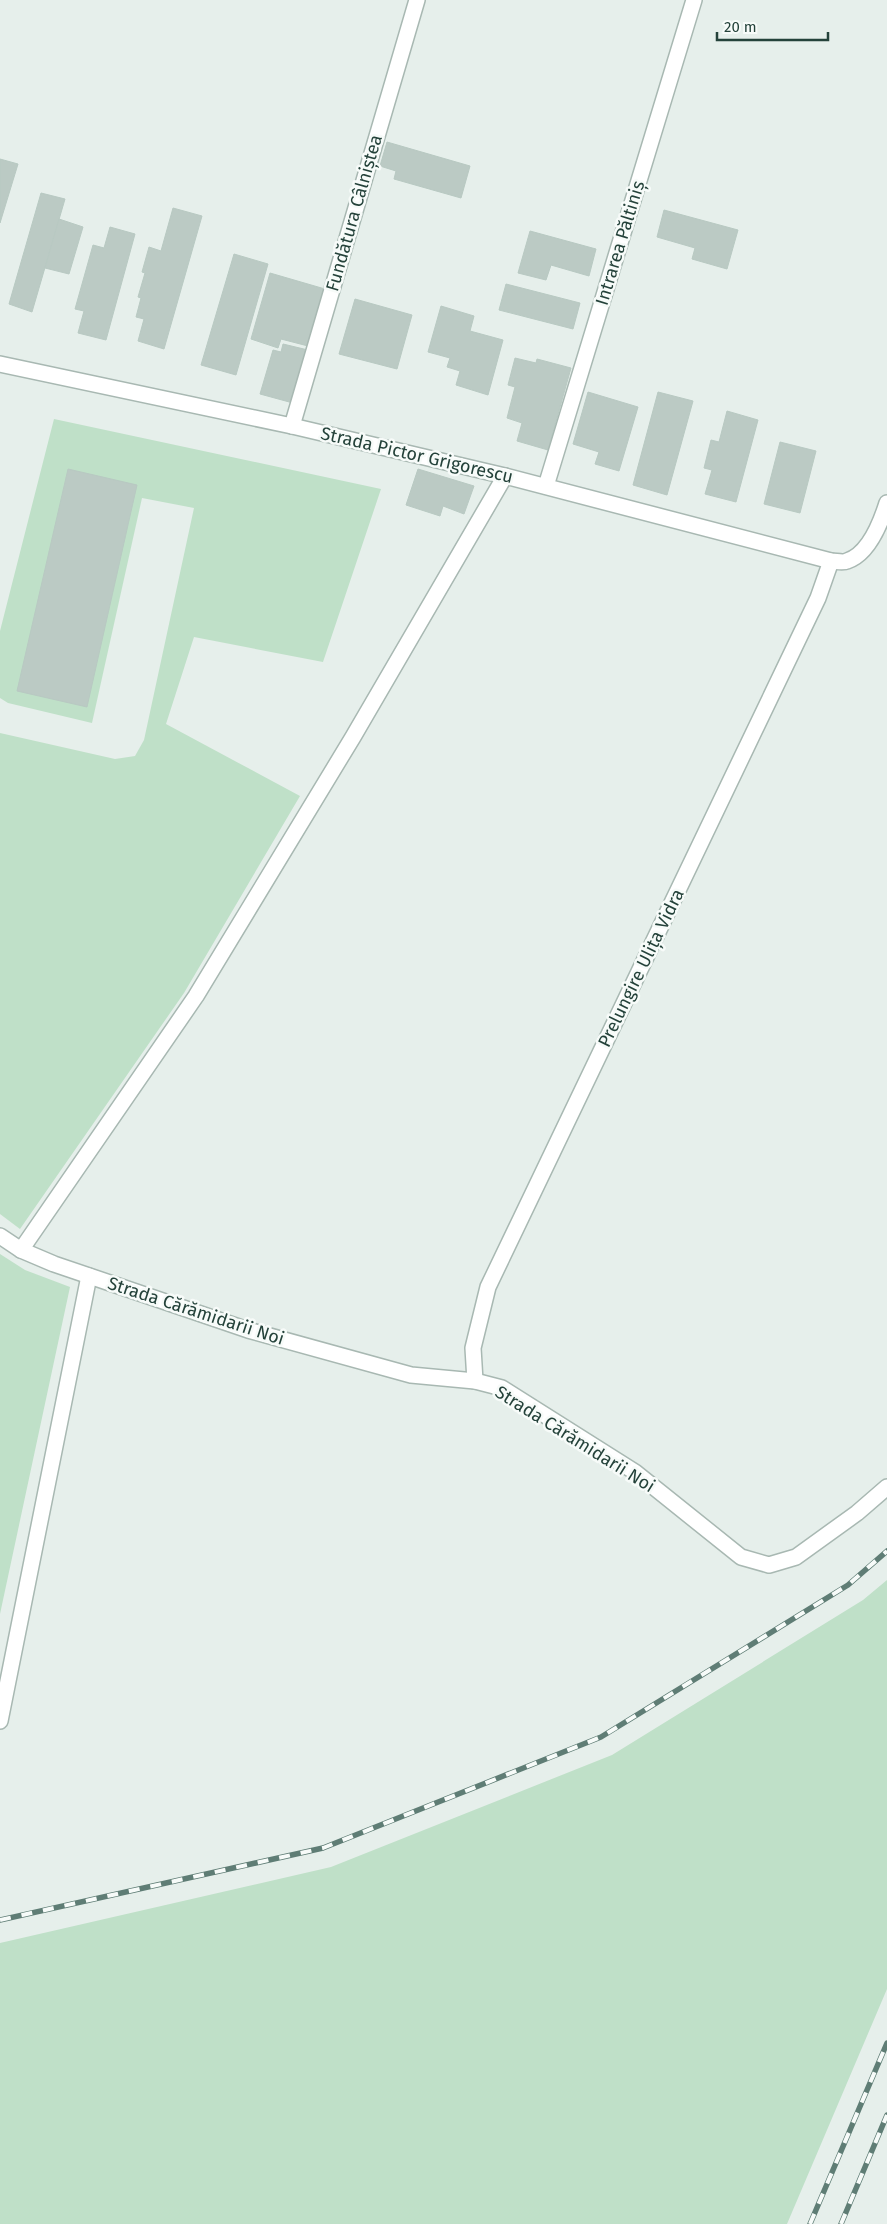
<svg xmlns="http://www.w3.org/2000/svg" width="887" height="2224" font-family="'Fira Sans',sans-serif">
<rect width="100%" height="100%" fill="#e6efeb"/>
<!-- green -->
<g fill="#bfe0c8">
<path d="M 54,419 L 381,489 L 323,662 L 194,637 L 166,724 L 300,796 L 184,993 L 20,1229 L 0,1214 L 0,733 L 115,759 L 135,756 L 144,740 L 194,508 L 142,498 L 92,723 L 8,703 L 0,698 L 0,631 Z"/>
<path d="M 0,1254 L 25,1270 L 70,1287 L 0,1614 Z"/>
<path d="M 887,1580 L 887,1989 L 787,2224 L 0,2224 L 0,1943 L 331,1867 L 612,1755 L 863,1600 Z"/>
</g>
<!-- building -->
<g fill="#bbcac4" stroke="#b8c9c2">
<path d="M 387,142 L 470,166 L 461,198 L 394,179 L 396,171 L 380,166 Z"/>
<path d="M 0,159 L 18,164 L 0,223 Z"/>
<path d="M 41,193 L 65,199 L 32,312 L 9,304 Z"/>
<path d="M 173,208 L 202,216 L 164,349 L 138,341 L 144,319 L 136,317 L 141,298 L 138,297 L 145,273 L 142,272 L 149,247 L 161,251 Z"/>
<path d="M 664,210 L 738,230 L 727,269 L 692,259 L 695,248 L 657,237 Z"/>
<path d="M 59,219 L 83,227 L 69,274 L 45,268 Z"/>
<path d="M 110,227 L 135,234 L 106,340 L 78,333 L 84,311 L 75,309 L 93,245 L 104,248 Z"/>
<path d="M 530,231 L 596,249 L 589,276 L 551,265 L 546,280 L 518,273 Z"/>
<path d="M 234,254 L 268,264 L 236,375 L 201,365 Z"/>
<path d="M 270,273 L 325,289 L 308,346 L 281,339 L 278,348 L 251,339 Z"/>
<path d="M 506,284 L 580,303 L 573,329 L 499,310 Z"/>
<path d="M 355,299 L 412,315 L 397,369 L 339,354 Z"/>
<path d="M 441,306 L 474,316 L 470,331 L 503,340 L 488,395 L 456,385 L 460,371 L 447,367 L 450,358 L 428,352 Z"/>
<path d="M 283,344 L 308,350 L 293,403 L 260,394 L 273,350 L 281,352 Z"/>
<path d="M 515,358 L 536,363 L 537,359 L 571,368 L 548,450 L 517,441 L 522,423 L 507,418 L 515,387 L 508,385 Z"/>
<path d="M 588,392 L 638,407 L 619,471 L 595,464 L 599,452 L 573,444 Z"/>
<path d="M 658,392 L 693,401 L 667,495 L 633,485 Z"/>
<path d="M 727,411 L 758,420 L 736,502 L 705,494 L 712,470 L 704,468 L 711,440 L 719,442 Z"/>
<path d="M 780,442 L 816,451 L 800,513 L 764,504 Z"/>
<path d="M 68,469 L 137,485 L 87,707 L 17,691 Z"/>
<path d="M 418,469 L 474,486 L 464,514 L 443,506 L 440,516 L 406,505 Z"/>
</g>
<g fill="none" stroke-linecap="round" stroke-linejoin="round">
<defs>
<g id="minor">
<path d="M 0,364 L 292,426 L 505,476 L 831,561 C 836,561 843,563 847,561 C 869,554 881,522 887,503"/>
<path d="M 292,426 L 417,0"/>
<path d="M 546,486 L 694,0"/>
<path d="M 0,1236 L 21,1250 L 54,1264 L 248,1330 L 411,1375 L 475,1381 L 502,1388 L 635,1472 L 741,1557 L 769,1565 L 796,1557 L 857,1513 L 887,1487"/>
<path d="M 21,1250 L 196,996 L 353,737 L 505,476"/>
<path d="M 475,1381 L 473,1348 L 488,1287 L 818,598 L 831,561"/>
<path d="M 0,1721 L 89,1276"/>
</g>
</defs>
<!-- minor casing -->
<use href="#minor" stroke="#a8b8b2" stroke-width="18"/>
<!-- minor -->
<use href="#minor" stroke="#fff" stroke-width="15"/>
<defs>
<g id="rail">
<path d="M 0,1920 L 323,1848 L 601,1737 L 848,1585 L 887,1551"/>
<path d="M 810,2224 L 887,2043"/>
<path d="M 841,2224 L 887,2115"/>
</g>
</defs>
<!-- rail casing -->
<use href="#rail" stroke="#5f7d75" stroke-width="5.5"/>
<!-- rail -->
<use href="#rail" stroke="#f7fbf9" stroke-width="4" stroke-dasharray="11" stroke-linecap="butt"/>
</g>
<g text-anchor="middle" stroke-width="5" stroke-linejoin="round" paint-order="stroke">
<!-- street labels -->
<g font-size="18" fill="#24423a" stroke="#f7fbf9">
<text transform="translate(354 213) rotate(-74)" y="6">Fundătura Câlniștea</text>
<text transform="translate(620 243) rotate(-73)" y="6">Intrarea Păltiniș</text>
<text transform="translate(417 455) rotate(13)" y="6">Strada Pictor Grigorescu</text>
<text transform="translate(641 968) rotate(-64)" y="6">Prelungire Ulița Vidra</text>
<text transform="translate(196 1311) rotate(18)" y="6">Strada Cărămidarii Noi</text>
<text transform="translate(575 1439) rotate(32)" y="6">Strada Cărămidarii Noi</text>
</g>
</g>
<!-- scale -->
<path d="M717 32v8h111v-8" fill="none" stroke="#24423a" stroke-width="2.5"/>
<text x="724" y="32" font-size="15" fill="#24423a" stroke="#f7fbf9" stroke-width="4" paint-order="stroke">20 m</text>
</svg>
